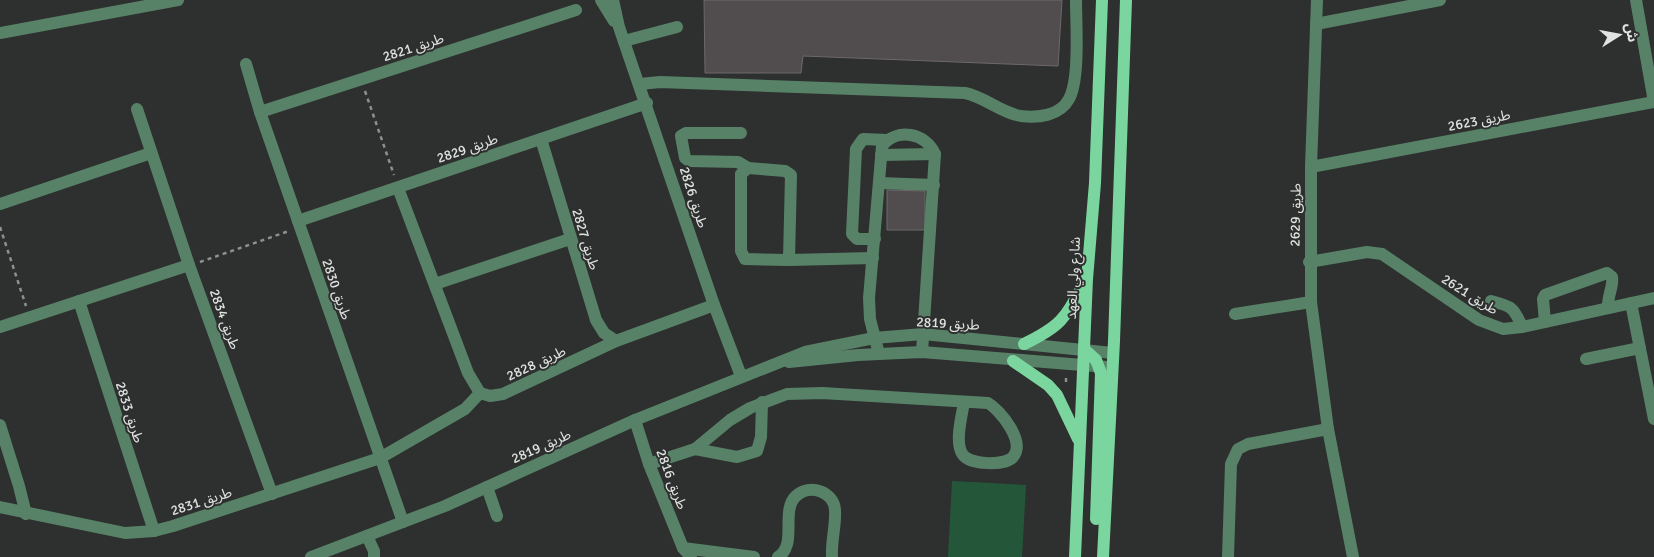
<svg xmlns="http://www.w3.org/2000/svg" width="1654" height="557" font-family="Signika,'Noto Sans Arabic',sans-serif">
<rect width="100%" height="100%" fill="#2d302e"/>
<!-- green -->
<path fill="#24573a" d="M 952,481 L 1026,485 L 1022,557 L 948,557 Z"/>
<!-- building -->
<g fill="#514c4d" stroke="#6e696a">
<path d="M 704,0 L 1062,0 L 1058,66 L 803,56 L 801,73 L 705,73 Z"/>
<path d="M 887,190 L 925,191 L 925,230 L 887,230 Z"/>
</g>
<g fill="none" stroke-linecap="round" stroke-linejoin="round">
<!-- path -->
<g stroke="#8d908e" stroke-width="2.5" stroke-dasharray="4 4" stroke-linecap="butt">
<path d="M 365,91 L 394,175"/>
<path d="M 0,227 L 26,306"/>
<path d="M 200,262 L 289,231"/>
<path d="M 1066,382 L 1066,375"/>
</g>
<!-- minor -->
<g stroke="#588268" stroke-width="12">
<path d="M 601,0 L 614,21"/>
<path d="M 613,0 L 619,27 L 714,305 L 741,376"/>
<path d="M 1317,0 L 1311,167 L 1311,302 L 1328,429 L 1353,557"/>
<path d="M 1636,0 L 1654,102"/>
<path d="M 1316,24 L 1440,0"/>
<path d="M 0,33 L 178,0"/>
<path d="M 624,41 L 677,27"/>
<path d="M 246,64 L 260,112 L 403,522"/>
<path d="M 640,84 L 660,82 L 965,93 C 985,97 1001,113 1021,116 C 1038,118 1060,116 1069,99 C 1080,79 1076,24 1076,0"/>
<path d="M 137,109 L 189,265 L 272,494"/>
<path d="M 260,112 L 576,10"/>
<path d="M 741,133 L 686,133 L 681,136 L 685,158 L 689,161 L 738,162 L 748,168"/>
<path d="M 541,139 L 596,320 L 604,333 L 616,341"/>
<path d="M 881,155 L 935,154"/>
<path d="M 1311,167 L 1654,102"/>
<path d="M 879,183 L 934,185"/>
<path d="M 398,188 L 468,373 L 480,393 L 490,396 L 503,394 L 616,341 L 714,305"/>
<path d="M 0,204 L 151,153"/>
<path d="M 298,221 L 647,103"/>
<path d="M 875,239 L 857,239 L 852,234 L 856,149 L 863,139 L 887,140"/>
<path d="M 789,260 L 791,175 L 785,171 L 748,168 L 741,174 L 741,251 L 745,259 L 789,260 L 873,258"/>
<path d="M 1309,262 L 1367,252 L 1382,254 L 1479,320 L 1503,329 L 1522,327 L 1654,298"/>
<path d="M 435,284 L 570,239"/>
<path d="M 79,301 L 154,531"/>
<path d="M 1491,301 C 1511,306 1514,307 1522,327"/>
<path d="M 1631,303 L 1654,419"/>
<path d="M 1235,314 L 1311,302"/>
<path d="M 1545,322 L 1543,299 L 1545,295 L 1607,273 L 1612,277 C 1614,286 1607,296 1608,308"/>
<path d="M 0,327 L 189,265"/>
<path d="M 879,354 L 870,319 L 869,298 L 882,146 C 897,127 926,133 935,154 L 922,352"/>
<path d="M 1586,359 L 1640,348"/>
<path d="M 789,362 L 858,355 L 922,352 L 1107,367"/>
<path d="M 635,420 L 649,464 L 683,548 L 691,557"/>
<path d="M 0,425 L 19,486 L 26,514"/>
<path d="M 695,449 L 737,457 L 757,451 L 761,437 L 762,402"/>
<path d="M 649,464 L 695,449 L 730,420 L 750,408 L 787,394 L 822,393 L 988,403 C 1001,411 1026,442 1013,457 C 1005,466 971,465 963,455 C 954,443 962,416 964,402"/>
<path d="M 487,487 L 497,516"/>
<path d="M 0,507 L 125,533 L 154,531 L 173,526 L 380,458 L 465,409 L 480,393"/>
<path d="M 367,536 L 374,551 L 374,557"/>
<path d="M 683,548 L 754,557"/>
<path d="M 311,557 L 445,506 L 635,420 L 805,352 L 874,338 L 923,334 L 1113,353"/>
<path d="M 778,557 C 798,545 780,511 796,496 C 810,483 834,492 835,510 C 836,526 831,541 832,557"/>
<path d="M 1228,557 L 1231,464 L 1238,449 L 1248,444 L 1328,429"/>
</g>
<!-- major -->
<g stroke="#7bd59e" stroke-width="12">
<path d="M 1024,344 C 1063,325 1065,318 1085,281"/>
<path d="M 1085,350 L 1096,360 L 1101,373 L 1096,519"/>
<path d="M 1013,361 L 1048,385 L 1057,395 L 1078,439"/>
<path d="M 1075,557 L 1087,279 L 1095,183 L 1102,0"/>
<path d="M 1103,557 L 1114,341 L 1126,0"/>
</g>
</g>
<g text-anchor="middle" stroke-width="4" stroke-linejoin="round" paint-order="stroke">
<!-- street labels -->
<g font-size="14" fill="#e0e3e1" stroke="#2d302e">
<text transform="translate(413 47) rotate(-18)" y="5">طريق 2821</text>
<text transform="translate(1479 120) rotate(-11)" y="5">طريق 2623</text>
<text transform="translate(467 148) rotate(-19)" y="5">طريق 2829</text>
<text transform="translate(694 197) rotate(72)" y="5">طريق 2826</text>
<text transform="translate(1295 215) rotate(-89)" y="5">طريق 2629</text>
<text transform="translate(586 239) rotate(73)" y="5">طريق 2827</text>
<text transform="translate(1073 278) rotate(-87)" y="5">شارع ولي العهد</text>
<text transform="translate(337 289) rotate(71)" y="5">طريق 2830</text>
<text transform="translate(1470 294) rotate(32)" y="5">طريق 2621</text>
<text transform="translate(225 319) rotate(70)" y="5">طريق 2834</text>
<text transform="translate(948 323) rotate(3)" y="5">طريق 2819</text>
<text transform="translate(536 363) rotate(-25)" y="5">طريق 2828</text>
<text transform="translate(130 412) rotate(72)" y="5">طريق 2833</text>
<text transform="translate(541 446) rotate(-24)" y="5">طريق 2819</text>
<text transform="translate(672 479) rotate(69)" y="5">طريق 2816</text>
<text transform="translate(201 501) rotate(-18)" y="5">طريق 2831</text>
</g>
</g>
<!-- north arrow -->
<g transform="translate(1619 35) rotate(79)" stroke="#2d302e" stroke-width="4" paint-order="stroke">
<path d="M0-4L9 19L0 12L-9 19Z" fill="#e0e3e1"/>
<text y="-8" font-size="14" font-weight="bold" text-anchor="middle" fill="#e0e3e1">ش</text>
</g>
</svg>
